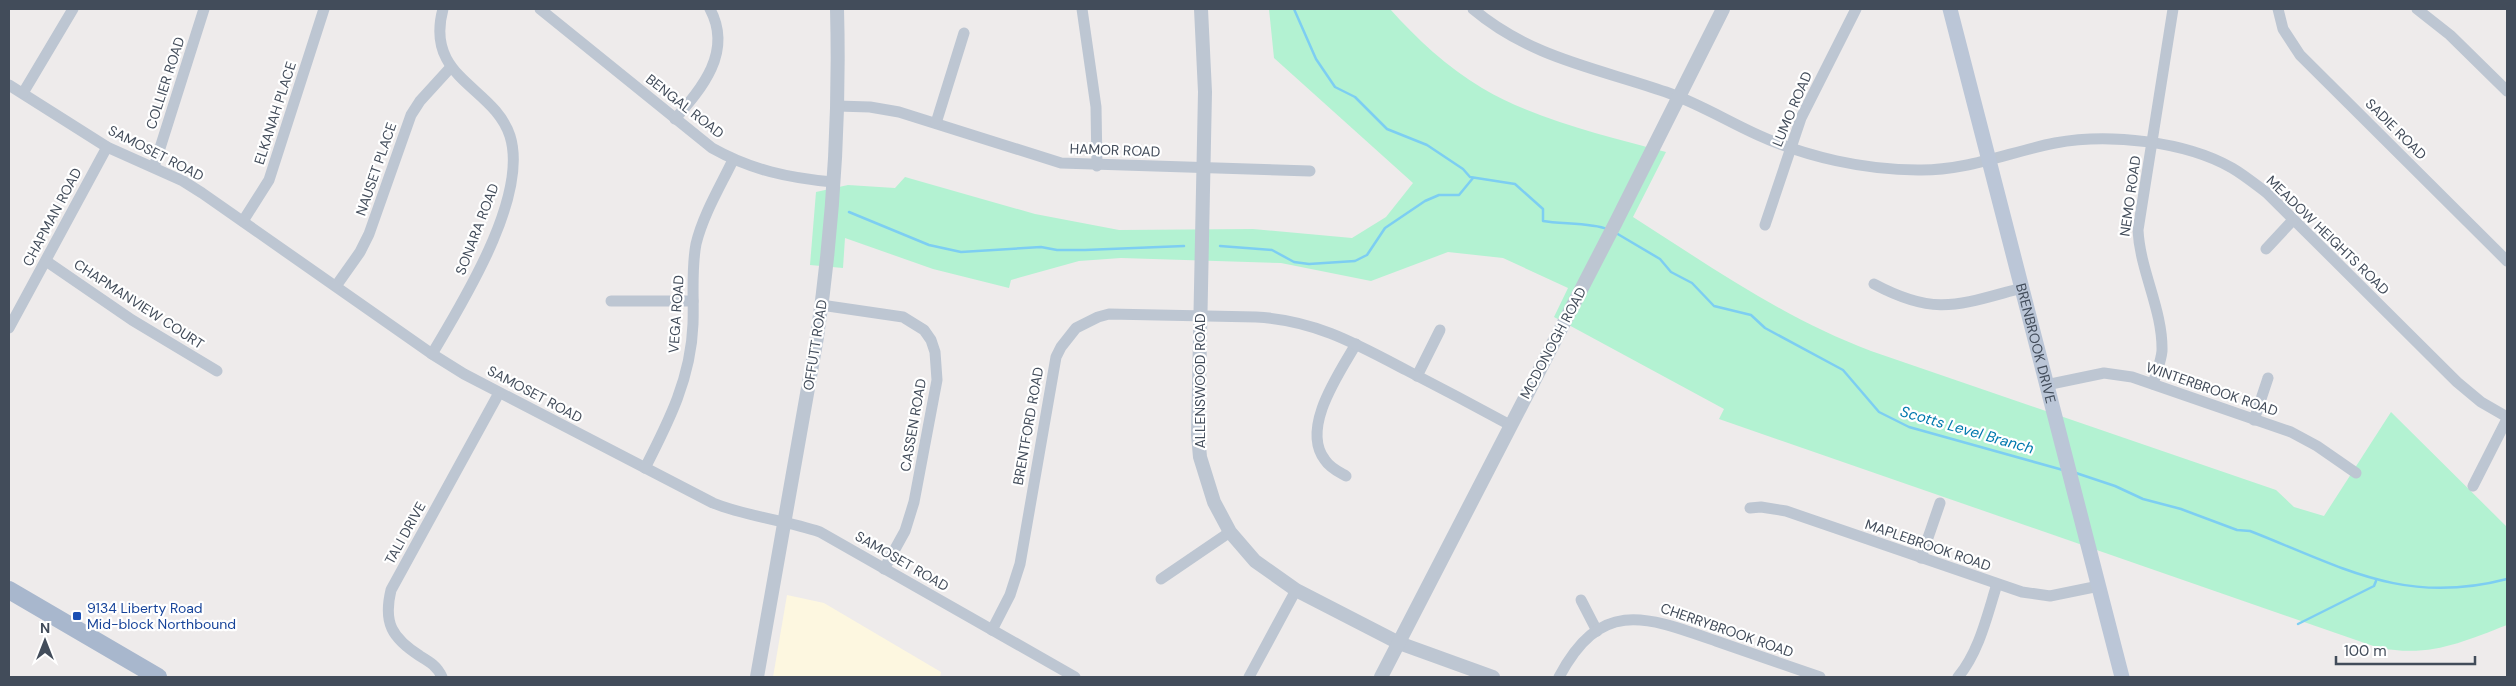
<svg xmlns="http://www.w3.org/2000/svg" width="2516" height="686" font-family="'DM Sans',sans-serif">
<rect width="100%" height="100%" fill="#eeebeb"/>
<!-- commercial -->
<path fill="#fdf7e0" d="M 787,595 L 824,603 L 941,672 L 940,677 L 773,677 Z"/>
<!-- green -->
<path fill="#b3f2d2" d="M 1269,9 L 1390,9 C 1417,39 1447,67 1482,88 C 1536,120 1606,136 1666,152 L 1633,217 C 1710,266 1785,319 1871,351 L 2276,490 L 2294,507 L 2324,516 L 2391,412 L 2507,527 L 2507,625 C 2460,643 2431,657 2379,648 L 1719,419 L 1724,409 L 1554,317 L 1568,288 L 1503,258 L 1448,252 L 1371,281 L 1281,263 L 1121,258 L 1079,261 L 1011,280 L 1009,288 L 933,269 L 845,238 L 843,268 L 810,265 L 816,192 L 848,185 L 895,188 L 905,177 L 1035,214 L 1119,230 L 1253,229 L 1352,238 L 1386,217 L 1413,183 L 1274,58 Z"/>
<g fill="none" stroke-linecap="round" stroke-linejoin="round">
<!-- stream -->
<g stroke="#7dcef2" stroke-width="2.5">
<path d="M 1294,9 L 1316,59 L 1335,87 L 1355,97 L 1387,129 L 1427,145 L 1463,169 L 1470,177 L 1515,184 L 1543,209 L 1543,221 C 1560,224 1593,223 1607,229"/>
<path d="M 849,212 L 929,245 L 961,252 L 1041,247 L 1057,250 L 1085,250 L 1184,246"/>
<path d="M 1616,233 L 1660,259 L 1671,272 L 1692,283 L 1714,306 L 1751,315 L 1765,328 L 1843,370 L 1879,412 L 1909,427 L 2063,470"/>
<path d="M 1220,246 L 1272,250 L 1294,262 L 1309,264 L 1355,261 L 1367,255 L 1385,228 L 1425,201 L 1439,195 L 1459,195 L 1473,178"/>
<path d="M 2076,473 L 2115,486 L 2143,499 L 2181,509 L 2237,530 L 2250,531 C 2342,567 2404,606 2507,579"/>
<path d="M 2298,624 L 2374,586 L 2376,581"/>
</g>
<!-- minor -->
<g stroke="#bdc6d2" stroke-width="11">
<path d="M 540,9 L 712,148 C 751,170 789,178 833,182"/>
<path d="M 1082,9 L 1096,107 L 1097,166"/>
<path d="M 1473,9 C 1531,58 1597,68 1666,92 C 1698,103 1727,121 1758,135 C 1806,157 1865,170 1918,170 C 1966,171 2009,152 2055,143 C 2108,133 2185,141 2232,168 C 2244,175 2255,184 2267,193 L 2457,382 L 2481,402 L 2507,417"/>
<path d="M 2278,9 L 2283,29 L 2300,55 L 2507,261"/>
<path d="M 2417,9 L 2450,35 L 2507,91"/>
<path d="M 9,85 L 107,147 L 183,181 L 202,193 L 432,354 L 464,374 L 713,503 C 748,517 785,520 820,532 L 1075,677"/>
<path d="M 23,93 L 73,9"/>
<path d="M 837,106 L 870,107 L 899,112 L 1061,163 L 1310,171"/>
<path d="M 675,119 C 702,88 733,52 710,9"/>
<path d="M 936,123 L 964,33"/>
<path d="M 154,167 L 204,9"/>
<path d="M 243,221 L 269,180 L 324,9"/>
<path d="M 1765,225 L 1801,118 L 1856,9"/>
<path d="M 2266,249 L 2293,220"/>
<path d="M 46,261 L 132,320 L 217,371"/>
<path d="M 1874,284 C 1936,317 1958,305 2022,288"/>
<path d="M 336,286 L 360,252 L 369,234 L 411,115 L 420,101 L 451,67"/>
<path d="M 611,301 L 693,301"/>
<path d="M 821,305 L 903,317 L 924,330 L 931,340 L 935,352 L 937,380 L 914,502 L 905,531 L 884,569"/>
<path d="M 9,328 L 107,147"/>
<path d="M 432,354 C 462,303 529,197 510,136 C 494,86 424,79 443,9"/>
<path d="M 1417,376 L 1440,330"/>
<path d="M 2153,384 C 2156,373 2161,362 2162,351 C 2163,310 2140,271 2138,230 L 2173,9"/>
<path d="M 2046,385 L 2104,373 L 2132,377 L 2291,432 L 2317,446 L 2356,473"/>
<path d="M 2254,420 L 2268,378"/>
<path d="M 645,468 C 669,421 691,378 693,324 C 694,298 691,270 696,244 C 703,215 720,187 733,160"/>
<path d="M 1346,476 C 1339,472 1330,468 1325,460 C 1300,428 1340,372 1356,344"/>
<path d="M 2473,486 L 2507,419"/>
<path d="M 1750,508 L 1761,507 L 1786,511 L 2022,592 L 2050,596 L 2099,586"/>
<path d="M 1921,558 L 1940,503"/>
<path d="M 1161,579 L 1230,532"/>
<path d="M 1581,600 L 1597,631"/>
<path d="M 992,630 L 1010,595 L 1020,564 L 1056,357 L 1061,347 L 1076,328 L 1098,317 L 1109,314 L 1256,317 C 1314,320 1355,343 1406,370 C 1441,388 1475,406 1510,425"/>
<path d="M 442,677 C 437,666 430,662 420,656 C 392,638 383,623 391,590 L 499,393"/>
<path d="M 1249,677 L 1296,590"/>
<path d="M 1559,677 C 1601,598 1645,616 1716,641 C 1751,653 1785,665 1820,677"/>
<path d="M 1958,677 C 1979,652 1987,616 1997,584"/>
</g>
<!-- tertiary -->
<g stroke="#bdc6d2" stroke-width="14">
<path d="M 1201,9 L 1205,92 L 1198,435 L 1200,457 L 1214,502 L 1230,532 L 1255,561 L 1296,590 L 1399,643 L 1493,677"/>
<path d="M 757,677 L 817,337 C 833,228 840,118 837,9"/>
<path d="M 1381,677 L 1616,222 L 1723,9"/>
</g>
<!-- secondary -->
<path stroke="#bbc6d7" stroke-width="15" id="s1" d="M 1950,9 L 2122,677"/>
<!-- primary -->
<path stroke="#a8b7cd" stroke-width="18" d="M 9,590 L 158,677"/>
</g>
<!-- markers -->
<rect fill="#1a4fb4" stroke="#fff" stroke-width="2" x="72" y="611" width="10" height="10" rx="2.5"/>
<g text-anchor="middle" stroke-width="4.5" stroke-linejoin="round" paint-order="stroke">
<!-- street labels -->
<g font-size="14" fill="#424c5a" stroke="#fff">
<text transform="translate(165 83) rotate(-72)" y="5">COLLIER ROAD</text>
<text transform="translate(685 106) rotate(38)" y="5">BENGAL ROAD</text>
<text transform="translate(1792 109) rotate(-67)" y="5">LUMO ROAD</text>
<text transform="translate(275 113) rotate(-72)" y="5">ELKANAH PLACE</text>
<text transform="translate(2396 129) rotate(45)" y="5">SADIE ROAD</text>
<text transform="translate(1115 150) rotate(2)" y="5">HAMOR ROAD</text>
<text transform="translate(156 153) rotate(27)" y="5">SAMOSET ROAD</text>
<text transform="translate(376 169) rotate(-71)" y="5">NAUSET PLACE</text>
<text transform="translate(2130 196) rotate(-82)" y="5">NEMO ROAD</text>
<text transform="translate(52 217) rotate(-62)" y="5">CHAPMAN ROAD</text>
<text transform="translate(477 229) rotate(-69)" y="5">SONARA ROAD</text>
<text transform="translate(2328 235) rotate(44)" y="5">MEADOW HEIGHTS ROAD</text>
<text transform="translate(139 304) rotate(33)" y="5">CHAPMANVIEW COURT</text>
<text transform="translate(676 314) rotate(-86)" y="5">VEGA ROAD</text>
<text transform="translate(1553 343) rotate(-62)" y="5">MCDONOGH ROAD</text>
<text dy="5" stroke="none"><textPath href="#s1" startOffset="345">BRENBROOK DRIVE</textPath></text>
<text transform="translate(815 345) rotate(-81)" y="5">OFFUTT ROAD</text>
<text transform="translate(1200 381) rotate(-90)" y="5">ALLENSWOOD ROAD</text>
<text transform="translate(2212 389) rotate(19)" y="5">WINTERBROOK ROAD</text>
<text transform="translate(535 394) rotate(28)" y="5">SAMOSET ROAD</text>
<text transform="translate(913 425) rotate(-80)" y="5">CASSEN ROAD</text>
<text transform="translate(1028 426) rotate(-80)" y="5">BRENTFORD ROAD</text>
<text transform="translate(405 533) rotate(-61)" y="5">TALI DRIVE</text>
<text transform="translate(1928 545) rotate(19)" y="5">MAPLEBROOK ROAD</text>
<text transform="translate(902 561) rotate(30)" y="5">SAMOSET ROAD</text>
<text transform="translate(1727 630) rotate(19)" y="5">CHERRYBROOK ROAD</text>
</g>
<!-- transit labels -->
<g font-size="14" fill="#164399" stroke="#fff" text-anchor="start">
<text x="87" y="613">9134 Liberty Road<tspan x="87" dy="16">Mid-block Northbound</tspan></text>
</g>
<!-- water labels -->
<g font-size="15" font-style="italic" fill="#0179ae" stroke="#fff">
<text transform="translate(1967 430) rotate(16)" y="5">Scotts Level Branch</text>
</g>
</g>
<!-- border -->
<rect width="2516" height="686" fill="none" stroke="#424c5a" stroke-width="20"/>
<!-- north arrow -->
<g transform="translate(45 641)" stroke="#ffffff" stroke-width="4" paint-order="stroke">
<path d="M0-4L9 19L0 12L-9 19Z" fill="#424c5a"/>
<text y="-8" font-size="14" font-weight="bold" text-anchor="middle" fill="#424c5a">N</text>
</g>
<!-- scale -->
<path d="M2336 656v8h139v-8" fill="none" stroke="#424c5a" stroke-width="2.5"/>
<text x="2344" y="656" font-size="15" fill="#424c5a" stroke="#ffffff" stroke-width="4" paint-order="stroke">100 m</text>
</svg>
